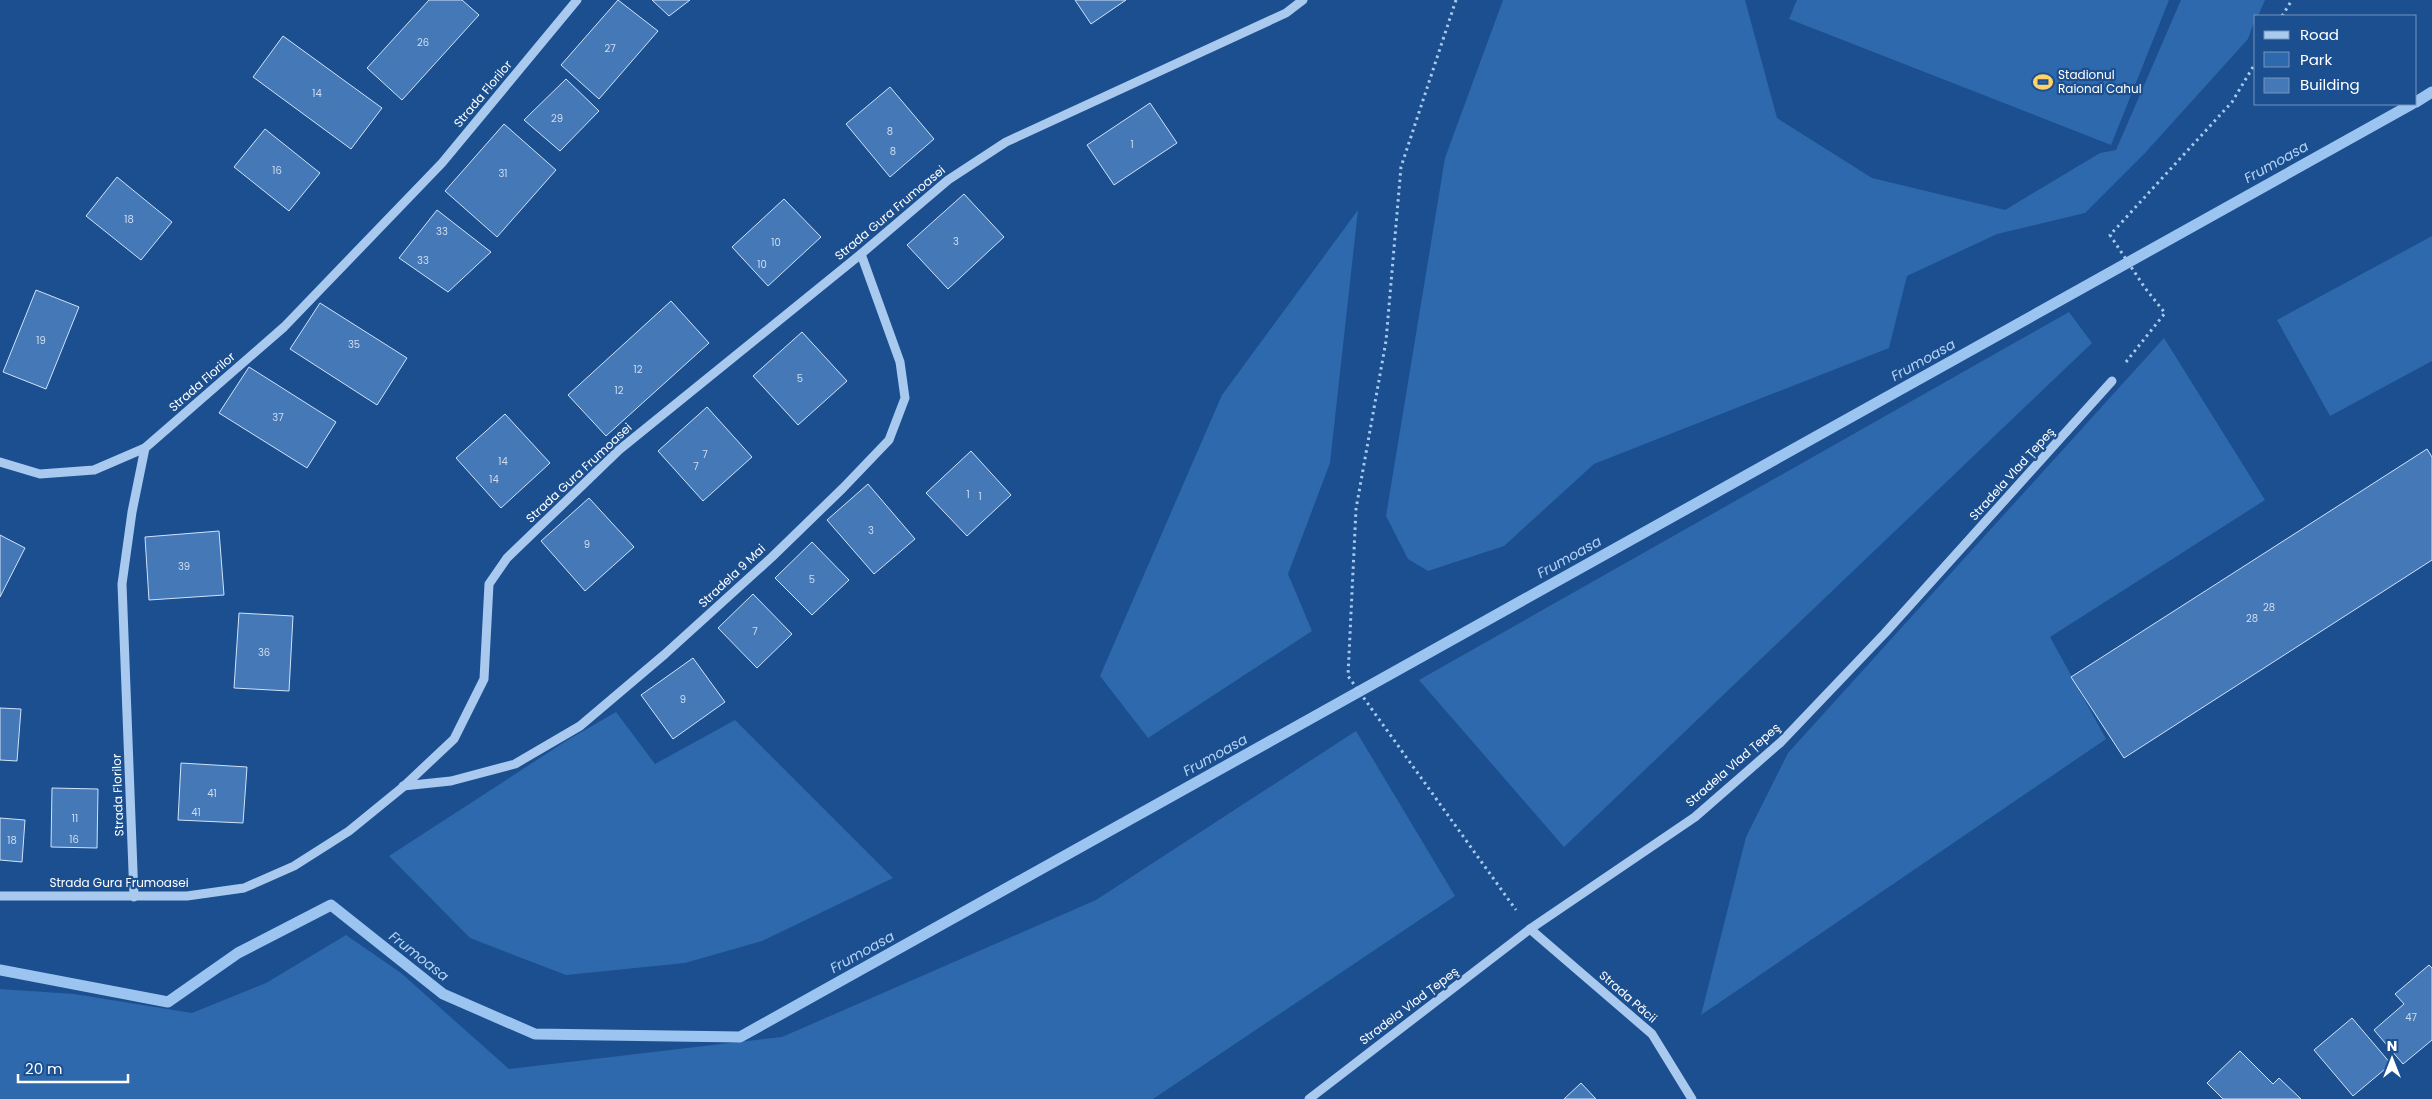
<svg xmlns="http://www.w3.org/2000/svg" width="2432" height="1099" font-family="Poppins,sans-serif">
<rect width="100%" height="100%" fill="#1b4f8f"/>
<!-- green -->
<g fill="#2e69ad">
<path d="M 1503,0 L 1745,0 L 1777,118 L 1872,178 L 2005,210 L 2100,153 L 2116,150 L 2181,0 L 2265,0 L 2258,16 L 2256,16 L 2248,39 L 2145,153 L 2085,213 L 1997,234 L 1907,276 L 1889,348 L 1594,464 L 1504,546 L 1428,571 L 1408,559 L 1386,516 L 1445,158 Z"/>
<path d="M 1797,0 L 2169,0 L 2111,145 L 1789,19 Z"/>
<path d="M 1358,210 L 1330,463 L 1288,574 L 1312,631 L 1148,738 L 1100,676 L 1222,395 Z"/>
<path d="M 2432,236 L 2432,361 L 2330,416 L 2277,320 Z"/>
<path d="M 2069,312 L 2092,343 L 1564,847 L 1419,680 Z"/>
<path d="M 2164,338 L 2265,500 L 2050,637 L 2106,739 L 1701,1015 L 1746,837 L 1788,753 Z"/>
<path d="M 616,712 L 655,764 L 735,720 L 893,878 L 762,941 L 685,963 L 566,975 L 470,938 L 389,856 L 566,741 Z"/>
<path d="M 1356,731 L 1455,896 L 1153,1099 L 0,1099 L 0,989 L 74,994 L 192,1013 L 266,983 L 346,935 L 401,973 L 509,1069 L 782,1037 L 1096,900 Z"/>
</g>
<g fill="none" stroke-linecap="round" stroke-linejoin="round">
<!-- stream -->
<g stroke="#9cc4f0" stroke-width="11">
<path d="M 2416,102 L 2432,92"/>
<path d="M 0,970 L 168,1002 L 238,953 L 331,905 L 443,994 L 535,1034 L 740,1037 L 2412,104"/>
</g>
</g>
<!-- building -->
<g fill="#4478b7" stroke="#cfe3fa">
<path d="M 429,0 L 462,0 L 479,15 L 402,100 L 367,68 Z"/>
<path d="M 618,0 L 658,31 L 599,99 L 561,65 Z"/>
<path d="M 652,0 L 690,0 L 669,16 Z"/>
<path d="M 1075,0 L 1126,0 L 1091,24 Z"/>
<path d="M 283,36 L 382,108 L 351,149 L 253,77 Z"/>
<path d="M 566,79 L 599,111 L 560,151 L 524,120 Z"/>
<path d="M 890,87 L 934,139 L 890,177 L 846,124 Z"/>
<path d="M 1150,103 L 1177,143 L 1114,185 L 1087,145 Z"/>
<path d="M 504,124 L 556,170 L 497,237 L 445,191 Z"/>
<path d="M 265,129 L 320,173 L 289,211 L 234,167 Z"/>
<path d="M 117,177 L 172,222 L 141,260 L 86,216 Z"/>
<path d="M 964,194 L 1004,237 L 948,289 L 907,245 Z"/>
<path d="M 784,199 L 821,237 L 768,286 L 732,247 Z"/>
<path d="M 437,210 L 491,252 L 448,292 L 399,258 Z"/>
<path d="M 36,290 L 79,307 L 46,389 L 3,372 Z"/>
<path d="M 671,301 L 709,343 L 606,436 L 568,395 Z"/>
<path d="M 320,303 L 407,358 L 377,405 L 290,349 Z"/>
<path d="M 802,332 L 847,381 L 798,425 L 753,376 Z"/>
<path d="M 249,367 L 336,422 L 307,468 L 219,413 Z"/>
<path d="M 707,407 L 752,457 L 703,501 L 658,451 Z"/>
<path d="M 505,414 L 550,463 L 501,508 L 456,458 Z"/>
<path d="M 2427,449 L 2432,457 L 2432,560 L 2124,758 L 2071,677 Z"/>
<path d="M 971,451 L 1011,495 L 967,536 L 926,493 Z"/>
<path d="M 868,484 L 915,539 L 874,574 L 827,520 Z"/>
<path d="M 589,498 L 634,547 L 585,591 L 541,541 Z"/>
<path d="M 219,531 L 224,595 L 149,600 L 145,537 Z"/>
<path d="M 0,535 L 25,548 L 0,597 Z"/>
<path d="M 812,542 L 849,580 L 812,615 L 775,578 Z"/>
<path d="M 753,594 L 792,634 L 757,668 L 718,628 Z"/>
<path d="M 239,613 L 293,616 L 289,691 L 234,688 Z"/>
<path d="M 693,658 L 725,702 L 673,739 L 641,695 Z"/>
<path d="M 0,708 L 21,709 L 17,761 L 0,760 Z"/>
<path d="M 181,763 L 247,767 L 243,823 L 178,820 Z"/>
<path d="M 52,788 L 98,789 L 97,848 L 51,847 Z"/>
<path d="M 0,818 L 25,820 L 22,862 L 0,860 Z"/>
<path d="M 2429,965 L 2432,968 L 2432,1040 L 2403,1064 L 2374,1030 L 2404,1004 L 2395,994 Z"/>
<path d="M 2352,1018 L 2391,1064 L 2353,1096 L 2314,1050 Z"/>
<path d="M 2240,1051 L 2273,1084 L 2279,1078 L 2301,1099 L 2223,1099 L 2207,1083 Z"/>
<path d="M 1581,1083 L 1596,1099 L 1564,1099 Z"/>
</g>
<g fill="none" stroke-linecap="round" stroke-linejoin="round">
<!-- path -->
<g stroke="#a9c9ee" stroke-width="3" stroke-dasharray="2.5 4" stroke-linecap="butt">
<path d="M 1456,0 L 1401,167 L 1386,341 L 1356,509 L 1348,676 L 1516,910"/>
<path d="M 2282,16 L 2292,0"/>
<path d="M 2126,362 L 2165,313 L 2145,288 L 2110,235 L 2232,102 L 2256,62"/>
</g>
<!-- minor -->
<g stroke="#a9c9ee" stroke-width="9">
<path d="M 0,462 L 40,474 L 94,470 L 145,448"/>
<path d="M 403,786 L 451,781 L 515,764 L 580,726 L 665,654 L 772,557 L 843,488 L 889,440 L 905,398 L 900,362 L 861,254"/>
<path d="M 0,896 L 187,896 L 244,888 L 294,866 L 349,831 L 403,787 L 454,739 L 484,679 L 489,584 L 507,558 L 619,450 L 861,254 L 948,180 L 1006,142 L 1286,13 L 1303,0"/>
<path d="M 134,897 L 122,584 L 132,512 L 145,448 L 284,327 L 442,163 L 577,0"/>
<path d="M 1530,929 L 1652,1034 L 1692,1099"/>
<path d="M 1309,1099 L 1530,929 L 1695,817 L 1781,742 L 1885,633 L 2112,381"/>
</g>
</g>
<!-- icons -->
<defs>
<symbol id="stadium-bare" viewBox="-9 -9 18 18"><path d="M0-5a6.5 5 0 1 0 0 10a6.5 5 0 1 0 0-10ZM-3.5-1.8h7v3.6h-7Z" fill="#ffd166" stroke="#1b4f8f" stroke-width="2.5" paint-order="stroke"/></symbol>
</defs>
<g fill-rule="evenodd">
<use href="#stadium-bare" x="2029" y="68" width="28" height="28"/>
</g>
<g text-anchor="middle" stroke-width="4.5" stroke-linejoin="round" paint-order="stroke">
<!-- number labels -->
<g font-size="10" fill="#d0dded">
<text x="423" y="46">26</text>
<text x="610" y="52">27</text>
<text x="317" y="97">14</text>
<text x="557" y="122">29</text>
<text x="890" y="135">8</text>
<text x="1132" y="148">1</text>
<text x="893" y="155">8</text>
<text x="277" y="174">16</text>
<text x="503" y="177">31</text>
<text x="129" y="223">18</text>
<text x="442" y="235">33</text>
<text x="956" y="245">3</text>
<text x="776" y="246">10</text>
<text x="423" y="264">33</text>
<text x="762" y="268">10</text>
<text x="41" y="344">19</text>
<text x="354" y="348">35</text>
<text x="638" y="373">12</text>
<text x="800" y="382">5</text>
<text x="619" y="394">12</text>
<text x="278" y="421">37</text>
<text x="705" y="458">7</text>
<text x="503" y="465">14</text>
<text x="696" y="470">7</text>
<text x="494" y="483">14</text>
<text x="968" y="498">1</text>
<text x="980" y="500">1</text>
<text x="871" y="534">3</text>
<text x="587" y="548">9</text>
<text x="184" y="570">39</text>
<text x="812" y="583">5</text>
<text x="2269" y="611">28</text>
<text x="2252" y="622">28</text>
<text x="755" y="635">7</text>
<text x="264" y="656">36</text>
<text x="683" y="703">9</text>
<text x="212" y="797">41</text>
<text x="196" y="816">41</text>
<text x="75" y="822">11</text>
<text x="74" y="843">16</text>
<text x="12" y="844">18</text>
<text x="2411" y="1021">47</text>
</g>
<!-- poi labels -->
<g font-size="12" fill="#fff" stroke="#1b4f8f" text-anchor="start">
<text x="2058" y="79">Stadionul<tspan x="2058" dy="14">Raional Cahul</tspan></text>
</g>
<!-- street labels -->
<g font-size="12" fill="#fff" stroke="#1b4f8f">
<text transform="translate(483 94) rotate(-50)" y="4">Strada Florilor</text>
<text transform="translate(890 213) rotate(-40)" y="4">Strada Gura Frumoasei</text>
<text transform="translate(202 382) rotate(-41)" y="4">Strada Florilor</text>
<text transform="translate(579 473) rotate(-43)" y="4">Strada Gura Frumoasei</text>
<text transform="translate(2012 474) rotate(-48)" y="4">Stradela Vlad Țepeş</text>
<text transform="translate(732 576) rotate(-43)" y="4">Stradela 9 Mai</text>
<text transform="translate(1733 765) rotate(-41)" y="4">Stradela Vlad Țepeş</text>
<text transform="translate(118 795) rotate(-92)" y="4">Strada Florilor</text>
<text x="119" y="887">Strada Gura Frumoasei</text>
<text transform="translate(1628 997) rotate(41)" y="4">Strada Păcii</text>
<text transform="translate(1409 1006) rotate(-37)" y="4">Stradela Vlad Țepeş</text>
</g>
<!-- water labels -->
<g font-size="14" font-style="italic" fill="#b5d3f5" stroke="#1b4f8f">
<text transform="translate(2276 162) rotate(-29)" y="5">Frumoasa</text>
<text transform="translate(1923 360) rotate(-29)" y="5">Frumoasa</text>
<text transform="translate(1569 557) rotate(-29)" y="5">Frumoasa</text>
<text transform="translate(1215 755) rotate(-29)" y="5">Frumoasa</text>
<text transform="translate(862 952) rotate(-29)" y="5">Frumoasa</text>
<text transform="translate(419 956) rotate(38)" y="5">Frumoasa</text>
</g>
</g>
<!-- legend -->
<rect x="2254" y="15" width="162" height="90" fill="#1b4f8f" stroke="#7695bc"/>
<rect x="2264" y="31" width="25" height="8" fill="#a9c9ee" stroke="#7695bc"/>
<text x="2300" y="40" font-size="15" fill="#ffffff">Road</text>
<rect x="2264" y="52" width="25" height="15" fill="#2e69ad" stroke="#7695bc"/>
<text x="2300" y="65" font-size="15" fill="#ffffff">Park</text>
<rect x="2264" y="78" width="25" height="15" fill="#4478b7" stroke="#7695bc"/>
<text x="2300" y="90" font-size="15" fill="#ffffff">Building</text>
<!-- north arrow -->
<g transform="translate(2392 1059)" stroke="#1b4f8f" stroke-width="4" paint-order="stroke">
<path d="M0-4L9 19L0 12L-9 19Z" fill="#ffffff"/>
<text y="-8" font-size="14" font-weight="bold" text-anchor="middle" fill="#ffffff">N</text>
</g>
<!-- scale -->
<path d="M18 1074v8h110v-8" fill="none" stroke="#ffffff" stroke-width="2.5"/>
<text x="25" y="1074" font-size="15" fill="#ffffff" stroke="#1b4f8f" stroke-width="4" paint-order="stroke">20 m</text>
</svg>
